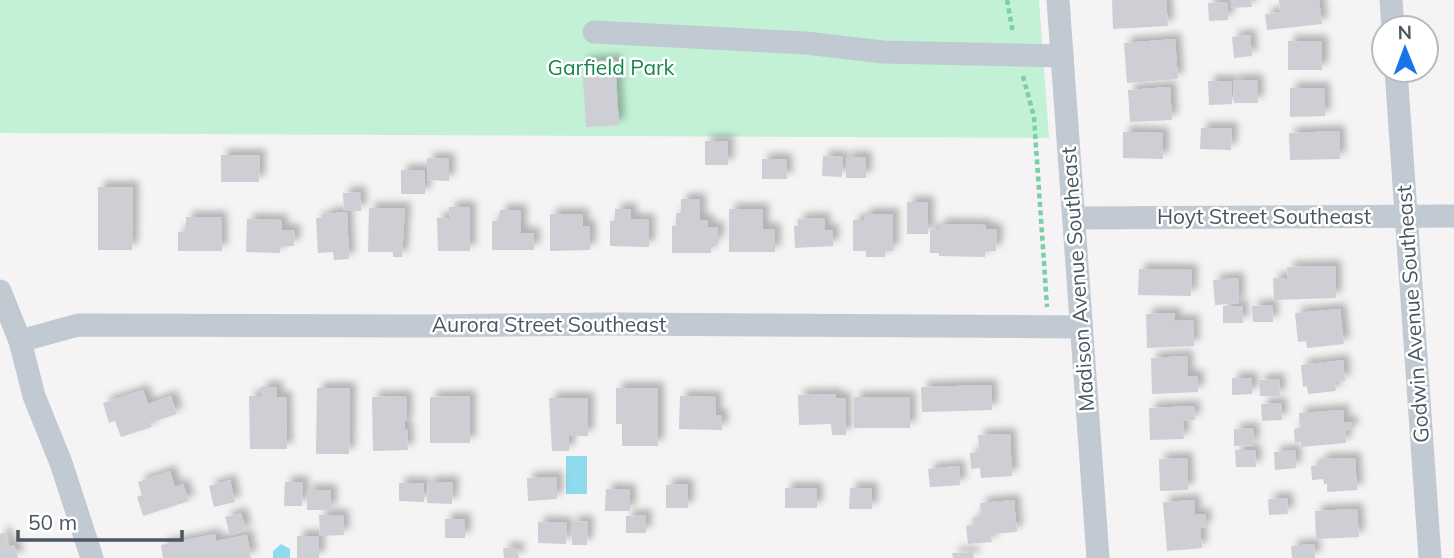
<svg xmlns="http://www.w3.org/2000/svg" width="1454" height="558" font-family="Mulish,sans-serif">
<defs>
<filter id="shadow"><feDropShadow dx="6" dy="-6" stdDeviation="3.5" flood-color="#0004"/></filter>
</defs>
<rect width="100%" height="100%" fill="#f5f3f3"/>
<!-- green -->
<path fill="#c3f1d5" d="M 0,0 L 1039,0 L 1049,138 L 0,133 Z"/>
<!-- water -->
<g fill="#90daee">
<rect x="566" y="456" width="21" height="38"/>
<path d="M 281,544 L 290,549 L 290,558 L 273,558 L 273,551 Z"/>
</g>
<!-- building -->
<g fill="#cdcfd5" filter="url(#shadow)">
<path d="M 1112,0 L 1166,0 L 1168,26 L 1113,29 Z"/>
<path d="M 1231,0 L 1251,0 L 1252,7 L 1231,8 Z"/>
<path d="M 1279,0 L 1319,0 L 1322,24 L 1267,30 L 1265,14 L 1280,12 Z"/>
<path d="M 1227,2 L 1228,20 L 1209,21 L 1208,3 Z"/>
<path d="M 1250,35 L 1252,56 L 1234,58 L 1232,37 Z"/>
<path d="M 1175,39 L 1178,79 L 1127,83 L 1124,43 Z"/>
<rect x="1288" y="41" width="34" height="29"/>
<path d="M 615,60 L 619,125 L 586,127 L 582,62 Z"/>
<path d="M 1233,80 L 1257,80 L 1258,103 L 1234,103 Z"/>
<path d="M 1208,81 L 1231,81 L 1232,104 L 1209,105 Z"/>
<path d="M 1170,87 L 1172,120 L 1130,122 L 1128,90 Z"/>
<path d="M 1290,88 L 1324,88 L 1325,116 L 1290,117 Z"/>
<path d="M 1201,128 L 1232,128 L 1231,150 L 1200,149 Z"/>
<path d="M 1339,131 L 1340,159 L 1290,160 L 1289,133 Z"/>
<path d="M 1123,132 L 1163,133 L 1163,159 L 1123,158 Z"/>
<rect x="705" y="141" width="23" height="24"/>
<path d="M 221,155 L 260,155 L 259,182 L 221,182 Z"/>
<path d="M 823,156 L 843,157 L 842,177 L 822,176 Z"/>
<rect x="846" y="157" width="20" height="21"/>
<path d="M 427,158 L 449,159 L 449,181 L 427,180 Z"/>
<path d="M 762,159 L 786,159 L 787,179 L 762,179 Z"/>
<rect x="401" y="170" width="24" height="24"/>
<path d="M 98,187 L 133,187 L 132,250 L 98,250 Z"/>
<path d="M 360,192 L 361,211 L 344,211 L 343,193 Z"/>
<path d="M 681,199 L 700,199 L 700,220 L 708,220 L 708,227 L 718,227 L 718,244 L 711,243 L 711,253 L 672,253 L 672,226 L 676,226 L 676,213 L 681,213 Z"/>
<rect x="907" y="202" width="21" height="32"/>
<path d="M 449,207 L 470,207 L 470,251 L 438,251 L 437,218 L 450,218 Z"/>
<path d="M 369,208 L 405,208 L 402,257 L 393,257 L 393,252 L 368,252 Z"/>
<path d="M 615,209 L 631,209 L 631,219 L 649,220 L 649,247 L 610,246 L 610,221 L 615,221 Z"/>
<path d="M 729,209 L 763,209 L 763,229 L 775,229 L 775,252 L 729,252 Z"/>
<path d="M 500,210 L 521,210 L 521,233 L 534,233 L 534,250 L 492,250 L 492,221 L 500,221 Z"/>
<path d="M 347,212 L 349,259 L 334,260 L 333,252 L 318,253 L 316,218 L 325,218 L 325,214 Z"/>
<path d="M 550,214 L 583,214 L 583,226 L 590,226 L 590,250 L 550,251 Z"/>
<path d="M 864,214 L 893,214 L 893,251 L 885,251 L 885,257 L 866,257 L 866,251 L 853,251 L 853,220 L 864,220 Z"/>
<path d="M 186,217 L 221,217 L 222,251 L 178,251 L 178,232 L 186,231 Z"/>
<path d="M 824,218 L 825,230 L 833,230 L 833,246 L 795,248 L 794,226 L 798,226 L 798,219 Z"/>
<path d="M 247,219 L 282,220 L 282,230 L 295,230 L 294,246 L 280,246 L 280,253 L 246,252 Z"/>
<path d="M 939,224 L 986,225 L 986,229 L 997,229 L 996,251 L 985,251 L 985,257 L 939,256 L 939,253 L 930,253 L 930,230 L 939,230 Z"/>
<path d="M 1335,266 L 1336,298 L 1274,300 L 1273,278 L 1288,278 L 1287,267 Z"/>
<path d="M 1139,269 L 1192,270 L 1191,296 L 1138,295 Z"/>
<path d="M 1238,278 L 1239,303 L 1215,305 L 1213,280 Z"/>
<path d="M 1272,305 L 1273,322 L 1253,322 L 1252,306 Z"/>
<path d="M 1223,306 L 1242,306 L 1243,323 L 1223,323 Z"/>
<path d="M 1340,309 L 1344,344 L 1307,348 L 1306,341 L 1298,342 L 1295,313 Z"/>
<path d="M 1175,313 L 1175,321 L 1193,320 L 1194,346 L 1147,348 L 1146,314 Z"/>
<path d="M 1187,356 L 1188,376 L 1198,376 L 1198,392 L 1152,394 L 1151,358 Z"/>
<path d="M 1343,360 L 1345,381 L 1335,382 L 1336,391 L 1308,394 L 1307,386 L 1303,387 L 1301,365 Z"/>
<path d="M 1232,378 L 1252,378 L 1252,394 L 1232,395 Z"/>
<path d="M 1279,379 L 1280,396 L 1260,396 L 1259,380 Z"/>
<path d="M 991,385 L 992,410 L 922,412 L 921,387 Z"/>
<path d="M 261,387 L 277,387 L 277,397 L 286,397 L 287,449 L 250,449 L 249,396 L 261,396 Z"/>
<path d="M 317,388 L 350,388 L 349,454 L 316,454 Z"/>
<path d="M 616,388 L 658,388 L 658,446 L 622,446 L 622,424 L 616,424 Z"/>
<path d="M 143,390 L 148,404 L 171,396 L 177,414 L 150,423 L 152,427 L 121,437 L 115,421 L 109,423 L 103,403 Z"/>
<path d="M 836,394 L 836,398 L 845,398 L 846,435 L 832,435 L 831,424 L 799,425 L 798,395 Z"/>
<path d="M 406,396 L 407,421 L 404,421 L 405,429 L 407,429 L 408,450 L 373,451 L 372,397 Z"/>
<path d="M 470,396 L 470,443 L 430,443 L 430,397 Z"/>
<path d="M 680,396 L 716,397 L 716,415 L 722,415 L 722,430 L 679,429 Z"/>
<rect x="854" y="397" width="56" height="31"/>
<path d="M 549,398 L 588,398 L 588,436 L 569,436 L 569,451 L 552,451 Z"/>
<path d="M 1281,403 L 1282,420 L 1262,421 L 1261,404 Z"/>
<path d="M 1194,406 L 1195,420 L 1183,421 L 1184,439 L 1150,440 L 1149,408 Z"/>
<path d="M 1343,410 L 1344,422 L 1352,422 L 1352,431 L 1345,431 L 1346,443 L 1301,447 L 1301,442 L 1295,443 L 1294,429 L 1300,428 L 1299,413 Z"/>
<path d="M 1253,428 L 1254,445 L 1234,446 L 1234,429 Z"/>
<path d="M 1010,434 L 1012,476 L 981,478 L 980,468 L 971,469 L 970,453 L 979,452 L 978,435 Z"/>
<path d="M 1235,450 L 1255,450 L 1256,467 L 1236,467 Z"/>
<path d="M 1295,450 L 1296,468 L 1275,470 L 1274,452 Z"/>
<path d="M 1187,458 L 1188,490 L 1160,491 L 1159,459 Z"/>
<path d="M 1355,458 L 1357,490 L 1327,492 L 1327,484 L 1324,484 L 1323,479 L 1312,480 L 1311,466 L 1320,465 L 1320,459 Z"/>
<path d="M 959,466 L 960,485 L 930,487 L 928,469 Z"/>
<path d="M 170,471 L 175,487 L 183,484 L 189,501 L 143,516 L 137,497 L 142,495 L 138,482 Z"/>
<path d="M 557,477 L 557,499 L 528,501 L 527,478 Z"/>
<path d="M 230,480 L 235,502 L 214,507 L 209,486 Z"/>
<path d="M 285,482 L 303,482 L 302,506 L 284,506 Z"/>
<path d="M 428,482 L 453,482 L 452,504 L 427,503 Z"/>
<path d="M 399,483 L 424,483 L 424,502 L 399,501 Z"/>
<path d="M 677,484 L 688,485 L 688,508 L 666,508 L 666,485 Z"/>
<rect x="785" y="488" width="32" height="20"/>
<path d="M 850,488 L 872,488 L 872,509 L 849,509 Z"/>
<path d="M 606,489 L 630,490 L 630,511 L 605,511 Z"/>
<rect x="307" y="490" width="24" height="20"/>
<path d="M 1287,498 L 1288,514 L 1269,515 L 1268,499 Z"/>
<path d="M 1014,500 L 1017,532 L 991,534 L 992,542 L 968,544 L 966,526 L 974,525 L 973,517 L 981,516 L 980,503 Z"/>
<path d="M 1194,500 L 1195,515 L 1205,514 L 1206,527 L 1200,528 L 1202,548 L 1167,551 L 1163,502 Z"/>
<path d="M 1357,509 L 1359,537 L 1316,539 L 1315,511 Z"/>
<path d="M 241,513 L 246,530 L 230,535 L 225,517 Z"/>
<path d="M 319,515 L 343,515 L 344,535 L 320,536 Z"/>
<path d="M 646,515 L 646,533 L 626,533 L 626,516 Z"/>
<rect x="445" y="519" width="20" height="19"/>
<path d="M 572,521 L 588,522 L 587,545 L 572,545 Z"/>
<path d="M 538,522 L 567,523 L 566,544 L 538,543 Z"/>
<path d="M 5,532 L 9,547 L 14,545 L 18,558 L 0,558 L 0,534 Z"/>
<path d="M 215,534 L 216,541 L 247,535 L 251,558 L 163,558 L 161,545 Z"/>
<rect x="297" y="536" width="22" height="22"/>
<path d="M 1314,544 L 1315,558 L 1292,558 L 1291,546 Z"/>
<path d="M 503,548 L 518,548 L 519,558 L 504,558 Z"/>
<path d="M 973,552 L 974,558 L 953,558 L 952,553 Z"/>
</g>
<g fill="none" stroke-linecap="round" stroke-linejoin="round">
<!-- path -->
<g stroke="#7ad0a6" stroke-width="4.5" stroke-dasharray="5 3.5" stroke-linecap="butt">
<path d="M 1007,0 L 1013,33"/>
<path d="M 1023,76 L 1034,117 L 1047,307"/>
</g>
<!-- minor -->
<g stroke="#c1cad2" stroke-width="23">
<path d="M 1058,0 L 1098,558"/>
<path d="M 1391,0 L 1393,28"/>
<path d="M 594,32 L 806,43 L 883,52 L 1062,56"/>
<path d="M 1396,70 L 1430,558"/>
<path d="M 1074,218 L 1454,216"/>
<path d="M 0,291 L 20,341 L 34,396 L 61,463 L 92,558"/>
<path d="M 20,341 L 78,325 L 421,326 L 613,324 L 1081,327"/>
</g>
</g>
<g text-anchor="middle" stroke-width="5" stroke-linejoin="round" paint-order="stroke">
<!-- park labels -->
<g font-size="21" fill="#17864f" stroke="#fff">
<text x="611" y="75">Garfield Park</text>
</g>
<!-- street labels -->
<g font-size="21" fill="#4a5661" stroke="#fff">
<text x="1264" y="224">Hoyt Street Southeast</text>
<text transform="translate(1078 279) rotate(-94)" y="7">Madison Avenue Southeast</text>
<text transform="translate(1413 314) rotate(-94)" y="7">Godwin Avenue Southeast</text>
<text x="549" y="332">Aurora Street Southeast</text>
</g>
</g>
<!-- north arrow -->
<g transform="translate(1405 49) rotate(359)"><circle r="33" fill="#ffffff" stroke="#b7bbc0" stroke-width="2"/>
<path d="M0-5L12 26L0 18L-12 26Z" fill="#1a73e8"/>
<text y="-10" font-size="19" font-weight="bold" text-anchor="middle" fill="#4a5661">N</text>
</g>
<!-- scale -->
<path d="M18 530v10h164v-10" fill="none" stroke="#4a5661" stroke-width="3.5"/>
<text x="28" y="530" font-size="21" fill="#4a5661" stroke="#ffffff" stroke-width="5" paint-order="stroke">50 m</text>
</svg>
